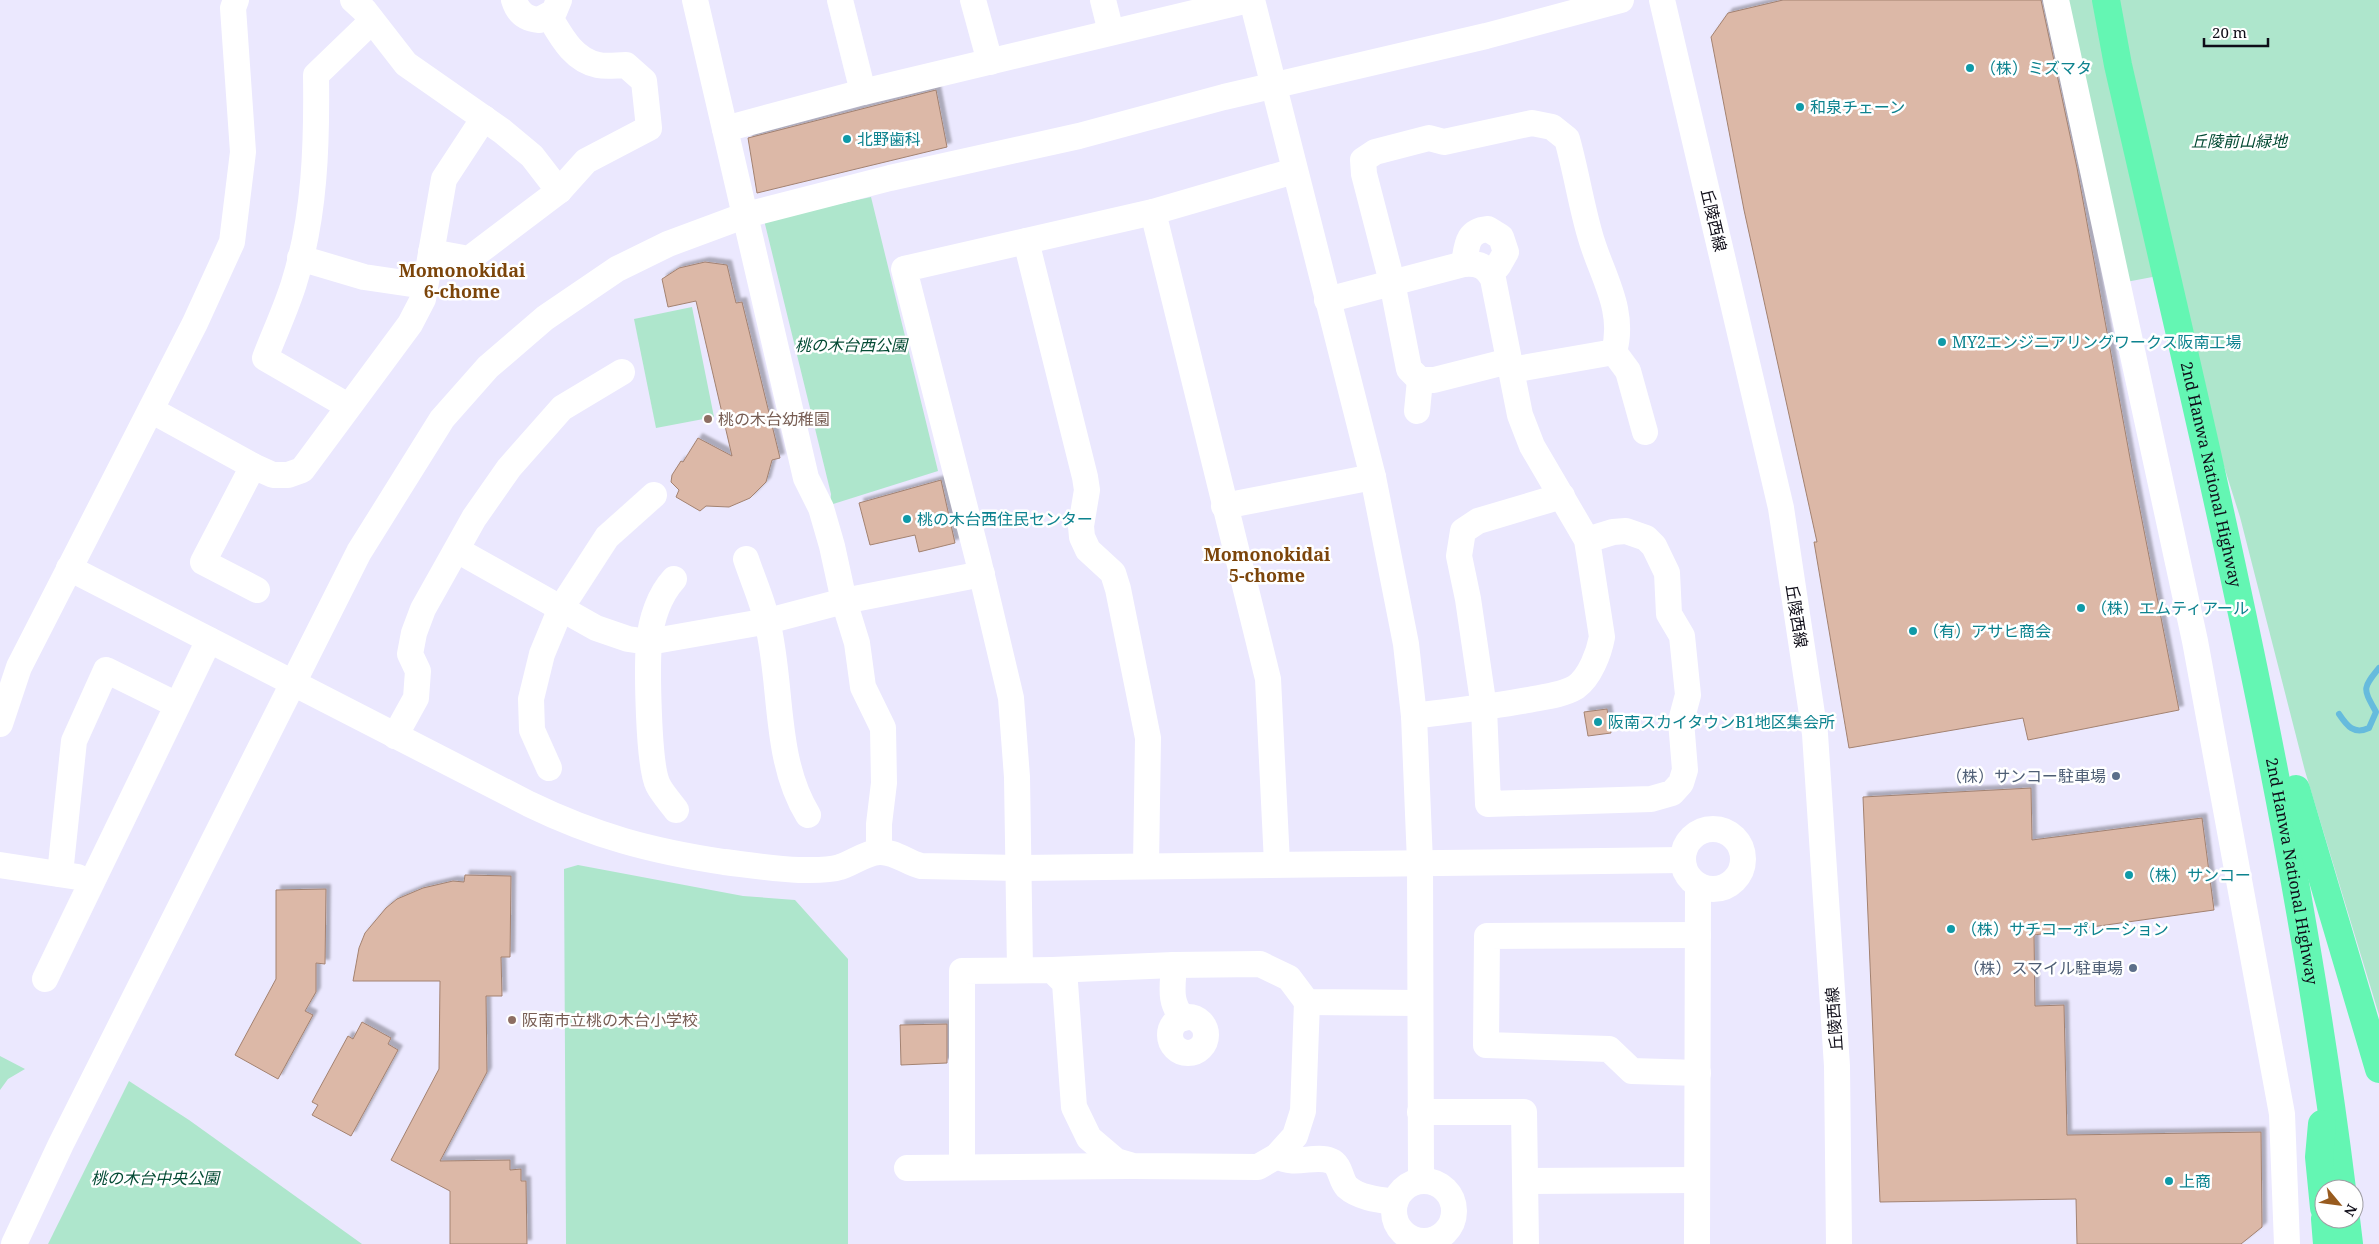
<svg xmlns="http://www.w3.org/2000/svg" width="2379" height="1244" font-family="'Noto Serif','Noto Sans JP',serif">
<defs>
<filter id="shadow"><feDropShadow dx="4.5" dy="-4.5" stdDeviation="1" flood-color="#0004"/></filter>
</defs>
<rect width="100%" height="100%" fill="#ebe8fe"/>
<!-- green -->
<g fill="#aee6cc">
<path d="M 2063,0 L 2379,0 L 2379,1015 L 2305,771 L 2240,517 L 2222,460 L 2179,272 L 2126,282 Z"/>
<path d="M 871,197 L 938,471 L 830,505 L 831,494 L 764,220 Z"/>
<path d="M 692,307 L 714,417 L 656,428 L 634,319 Z"/>
<path d="M 578,865 L 743,896 L 795,900 L 848,959 L 848,1244 L 566,1244 L 564,869 Z"/>
<path d="M 0,1056 L 25,1069 L 8,1079 L 0,1090 Z"/>
<path d="M 129,1081 L 189,1120 L 362,1244 L 48,1244 Z"/>
</g>
<g fill="none" stroke-linecap="round" stroke-linejoin="round">
<!-- stream -->
<path stroke="#6bd" stroke-width="6" d="M 2339,714 C 2347,726 2354,735 2369,728 L 2376,712 C 2363,688 2362,689 2379,668"/>
</g>
<!-- building -->
<g fill="#dcb8a7" stroke="#a38271" filter="url(#shadow)">
<path d="M 1783,0 L 2041,0 L 2077,168 L 2132,469 L 2179,710 L 2028,740 L 2023,718 L 1849,748 L 1814,542 L 1817,542 L 1744,210 L 1711,37 L 1728,13 Z"/>
<path d="M 936,90 L 947,147 L 757,193 L 748,138 Z"/>
<path d="M 705,262 L 727,265 L 736,303 L 742,302 L 780,458 L 772,460 L 766,482 L 750,498 L 729,507 L 706,506 L 700,511 L 676,497 L 679,490 L 671,482 L 672,475 L 681,461 L 683,462 L 698,438 L 732,456 L 696,301 L 668,307 L 662,279 L 679,268 Z"/>
<path d="M 941,480 L 955,543 L 919,552 L 915,535 L 870,545 L 859,503 Z"/>
<path d="M 1607,709 L 1611,733 L 1588,736 L 1584,712 Z"/>
<path d="M 2031,788 L 2032,840 L 2202,818 L 2214,910 L 2034,935 L 2035,1006 L 2064,1005 L 2067,1135 L 2261,1132 L 2262,1227 L 2241,1244 L 2077,1244 L 2076,1199 L 1880,1202 L 1863,797 Z"/>
<path d="M 465,875 L 511,876 L 510,957 L 501,957 L 502,996 L 486,996 L 487,1072 L 440,1161 L 510,1160 L 510,1170 L 521,1169 L 521,1181 L 526,1181 L 527,1244 L 450,1244 L 450,1191 L 391,1160 L 439,1069 L 440,981 L 353,981 L 359,948 L 365,933 L 386,908 L 397,899 L 423,888 L 453,881 L 464,882 Z"/>
<path d="M 326,889 L 325,964 L 316,963 L 316,992 L 305,1011 L 313,1015 L 278,1079 L 235,1055 L 276,979 L 276,890 Z"/>
<path d="M 362,1022 L 391,1038 L 388,1044 L 398,1050 L 351,1136 L 312,1115 L 318,1105 L 312,1102 L 348,1036 L 353,1039 Z"/>
<path d="M 947,1024 L 947,1063 L 901,1065 L 900,1025 Z"/>
</g>
<g fill="none" stroke-linecap="round" stroke-linejoin="round">
<!-- minor -->
<g stroke="#fff" stroke-width="26">
<path d="M 353,0 L 364,10 L 406,64 L 502,131 L 532,156 L 559,191"/>
<path d="M 514,0 C 518,13 526,19 539,20 L 554,12 L 559,0"/>
<path d="M 695,0 L 806,478 L 821,508 L 832,546 L 844,601 L 857,643 L 863,687 L 883,728 L 884,783 L 879,824 L 879,852"/>
<path d="M 840,0 L 863,92"/>
<path d="M 973,0 L 990,62"/>
<path d="M 1103,0 L 1111,32"/>
<path d="M 1252,0 L 1373,477 L 1406,644 L 1414,716 L 1420,862 L 1421,1181"/>
<path d="M 1662,0 L 1781,508 L 1815,734 L 1837,1066 L 1839,1244"/>
<path d="M 2056,0 L 2195,641 L 2282,1114 L 2287,1244"/>
<path d="M 725,129 L 863,92 L 1248,0"/>
<path d="M 1153,212 L 1268,679 L 1277,863"/>
<path d="M 1026,241 L 1085,477 L 1087,490 L 1081,526 L 1082,537 L 1088,550 L 1113,573 L 1118,589 L 1148,738 L 1146,865"/>
<path d="M 431,252 L 469,259 L 559,191 L 586,161 L 649,128 L 644,81 L 626,65 C 617,65 607,67 598,65 C 573,60 561,36 549,16"/>
<path d="M 300,258 L 364,277 L 425,286"/>
<path d="M 1464,264 C 1467,246 1466,231 1488,229 L 1501,237 L 1506,252 L 1498,266 L 1489,270"/>
<path d="M 1327,300 L 1464,264 C 1479,263 1486,266 1493,279 L 1520,415 L 1532,446 L 1587,540 L 1602,637 C 1599,653 1590,677 1576,687 C 1563,695 1543,697 1528,700 C 1490,707 1452,711 1414,716"/>
<path d="M 1614,352 L 1628,371 L 1645,432"/>
<path d="M 1509,361 L 1434,380 L 1420,380 L 1409,369 L 1392,282 L 1364,174 L 1363,160 L 1375,152 L 1429,138 L 1444,142 L 1532,123 L 1552,127 L 1567,139 C 1576,171 1581,204 1590,235 C 1601,275 1626,309 1614,352 L 1511,370"/>
<path d="M 348,406 L 265,358 C 274,334 286,309 294,283 C 315,216 317,144 316,75 L 372,21"/>
<path d="M 151,410 L 253,466 L 273,475 L 288,475 L 302,470 L 410,324 L 423,299 L 444,179 L 484,118"/>
<path d="M 1417,411 L 1420,380"/>
<path d="M 253,466 L 203,562 L 257,590"/>
<path d="M 1562,496 L 1478,521 L 1463,531 L 1459,556 L 1468,599 L 1484,708 L 1488,804 L 1651,799 L 1672,793 L 1681,783 L 1685,770 L 1681,721 L 1688,695 L 1682,636 L 1669,614 L 1667,573 L 1654,546 L 1646,538 L 1626,531 L 1613,532 L 1587,540"/>
<path d="M 1224,506 L 1373,477"/>
<path d="M 457,550 L 596,628 L 628,639 L 649,642 L 768,621 L 844,601 L 982,574"/>
<path d="M 746,559 C 753,580 762,600 767,621 C 783,684 773,758 808,815"/>
<path d="M 69,568 L 529,804 C 595,836 651,851 724,862 C 748,865 774,869 799,870 C 812,870 828,871 840,867 C 853,863 865,853 879,852 C 895,851 907,863 921,866 L 1020,868 L 1682,860"/>
<path d="M 674,579 C 659,595 651,620 649,642 C 647,667 648,765 658,785 C 662,793 670,802 676,810"/>
<path d="M 0,724 L 19,667 L 195,323 L 232,242 L 243,152 L 233,8 L 236,0"/>
<path d="M 395,736 L 416,698 L 418,671 L 410,654 L 414,633 L 423,609 L 474,518 L 509,468 L 562,408 L 622,372"/>
<path d="M 549,768 L 532,730 L 531,699 L 542,654 L 561,608 L 607,537 L 654,495"/>
<circle cx="1713" cy="859" r="30"/>
<path d="M 0,865 L 78,877"/>
<path d="M 60,874 L 74,741 L 106,670 L 177,705"/>
<path d="M 1174,965 C 1173,984 1168,1004 1184,1018"/>
<path d="M 1020,969 L 1017,777 L 1011,698 L 978,559 L 904,269 L 1153,212 L 1294,171"/>
<path d="M 1052,970 L 1174,965 L 1260,964 L 1289,978 L 1307,1002 L 1419,1003"/>
<path d="M 45,979 L 209,640"/>
<circle cx="1188" cy="1035" r="18"/>
<path d="M 1698,1073 L 1632,1071 L 1609,1049 L 1486,1045 L 1487,936 L 1698,935"/>
<path d="M 1420,1112 L 1524,1112 L 1526,1244"/>
<path d="M 1277,1156 C 1296,1167 1314,1154 1331,1161 C 1341,1165 1340,1180 1347,1187 C 1359,1198 1380,1200 1395,1202"/>
<path d="M 962,1167 L 962,971 L 1052,970 L 1065,983 L 1074,1107 L 1089,1138 L 1116,1161 L 1133,1166 L 1258,1167 L 1277,1156 L 1295,1136 L 1303,1111 L 1307,1002"/>
<path d="M 907,1168 L 1128,1166"/>
<circle cx="1424" cy="1211" r="30"/>
<path d="M 1526,1181 L 1697,1180"/>
<path d="M 14,1244 L 61,1144 L 359,552 L 442,419 L 488,367 L 545,318 L 617,269 L 668,244 L 746,215 L 890,178 L 1079,136 L 1224,97 L 1486,36 L 1621,0"/>
<path d="M 1697,1244 L 1698,887"/>
</g>
<!-- highway -->
<g stroke="#64f6b3" stroke-width="28">
<path id="s1" d="M 2106,0 L 2118,65 C 2203,437 2295,809 2342,1189"/>
<path d="M 2296,789 L 2379,1069"/>
<path d="M 2322,1124 L 2319,1157 L 2324,1208"/>
<path d="M 2325,1219 L 2327,1244"/>
<path d="M 2346,1219 L 2349,1244"/>
</g>
</g>
<!-- markers -->
<g fill="#0f9aa8" stroke="#fff" stroke-width="2">
<circle cx="1970" cy="68" r="5"/>
<circle cx="1800" cy="107" r="5"/>
<circle cx="847" cy="139" r="5"/>
<circle cx="1942" cy="342" r="5"/>
<circle cx="907" cy="519" r="5"/>
<circle cx="2081" cy="608" r="5"/>
<circle cx="1913" cy="631" r="5"/>
<circle cx="1598" cy="722" r="5"/>
<circle cx="2129" cy="875" r="5"/>
<circle cx="1951" cy="929" r="5"/>
<circle cx="2169" cy="1181" r="5"/>
</g>
<g fill="#8d6e63" stroke="#fff" stroke-width="2">
<circle cx="708" cy="419" r="5"/>
<circle cx="512" cy="1020" r="5"/>
</g>
<g fill="#5c6f8a" stroke="#fff" stroke-width="2">
<circle cx="2116" cy="776" r="5"/>
<circle cx="2133" cy="968" r="5"/>
</g>
<g text-anchor="middle" stroke-width="5" stroke-linejoin="round" paint-order="stroke">
<!-- culture labels -->
<g font-size="16" fill="#0d838f" stroke="#fff" text-anchor="start">
<text x="1980" y="74">（株）ミズマタ</text>
<text x="1810" y="113">和泉チェーン</text>
<text x="857" y="145">北野歯科</text>
<text x="1952" y="348">MY2エンジニアリングワークス阪南工場</text>
<text x="917" y="525">桃の木台西住民センター</text>
<text x="2091" y="614">（株）エムティアール</text>
<text x="1923" y="637">（有）アサヒ商会</text>
<text x="1608" y="728">阪南スカイタウンB1地区集会所</text>
<text x="2139" y="881">（株）サンコー</text>
<text x="1961" y="935">（株）サチコーポレーション</text>
<text x="2179" y="1187">上商</text>
</g>
<!-- park labels -->
<g font-size="16" font-style="italic" fill="#044b34" stroke="#fff">
<text x="2239" y="147">丘陵前山緑地</text>
<text x="851" y="351">桃の木台西公園</text>
<text x="155" y="1184">桃の木台中央公園</text>
</g>
<!-- street labels -->
<g font-size="16" fill="#0f0d18" stroke="#fff">
<text transform="translate(1714 220) rotate(77)" y="6">丘陵西線</text>
<text dy="6" stroke="none"><textPath href="#s1" startOffset="486">2nd Hanwa National Highway</textPath></text>
<text transform="translate(1797 616) rotate(81)" y="6">丘陵西線</text>
<text dy="6" stroke="none"><textPath href="#s1" startOffset="891">2nd Hanwa National Highway</textPath></text>
<text transform="translate(1834 1019) rotate(-94)" y="6">丘陵西線</text>
</g>
<!-- education labels -->
<g font-size="16" fill="#785e54" stroke="#fff" text-anchor="start">
<text x="718" y="425">桃の木台幼稚園</text>
<text x="522" y="1026">阪南市立桃の木台小学校</text>
</g>
<!-- service labels -->
<g font-size="16" fill="#4e5e75" stroke="#fff" text-anchor="end">
<text x="2106" y="782">（株）サンコー駐車場</text>
<text x="2123" y="974">（株）スマイル駐車場</text>
</g>
<!-- neighbourhood labels -->
<g font-size="18" font-weight="bold" fill="#7c450a" stroke="#fff">
<text x="462" y="277">Momonokidai<tspan x="462" dy="21">6-chome</tspan></text>
<text x="1267" y="561">Momonokidai<tspan x="1267" dy="21">5-chome</tspan></text>
</g>
</g>
<!-- north arrow -->
<g transform="translate(2339 1204) rotate(119)"><circle r="24" fill="#ffffff" stroke="#9f9ea3"/>
<path d="M0-4L9 19L0 12L-9 19Z" fill="#985b1f"/>
<text y="-8" font-size="14" font-weight="bold" text-anchor="middle" fill="#0f0d18">N</text>
</g>
<!-- scale -->
<path d="M2204 38v8h64v-8" fill="none" stroke="#0f0d18" stroke-width="2.5"/>
<text x="2212" y="38" font-size="15" fill="#0f0d18" stroke="#ffffff" stroke-width="4" paint-order="stroke">20 m</text>
</svg>
